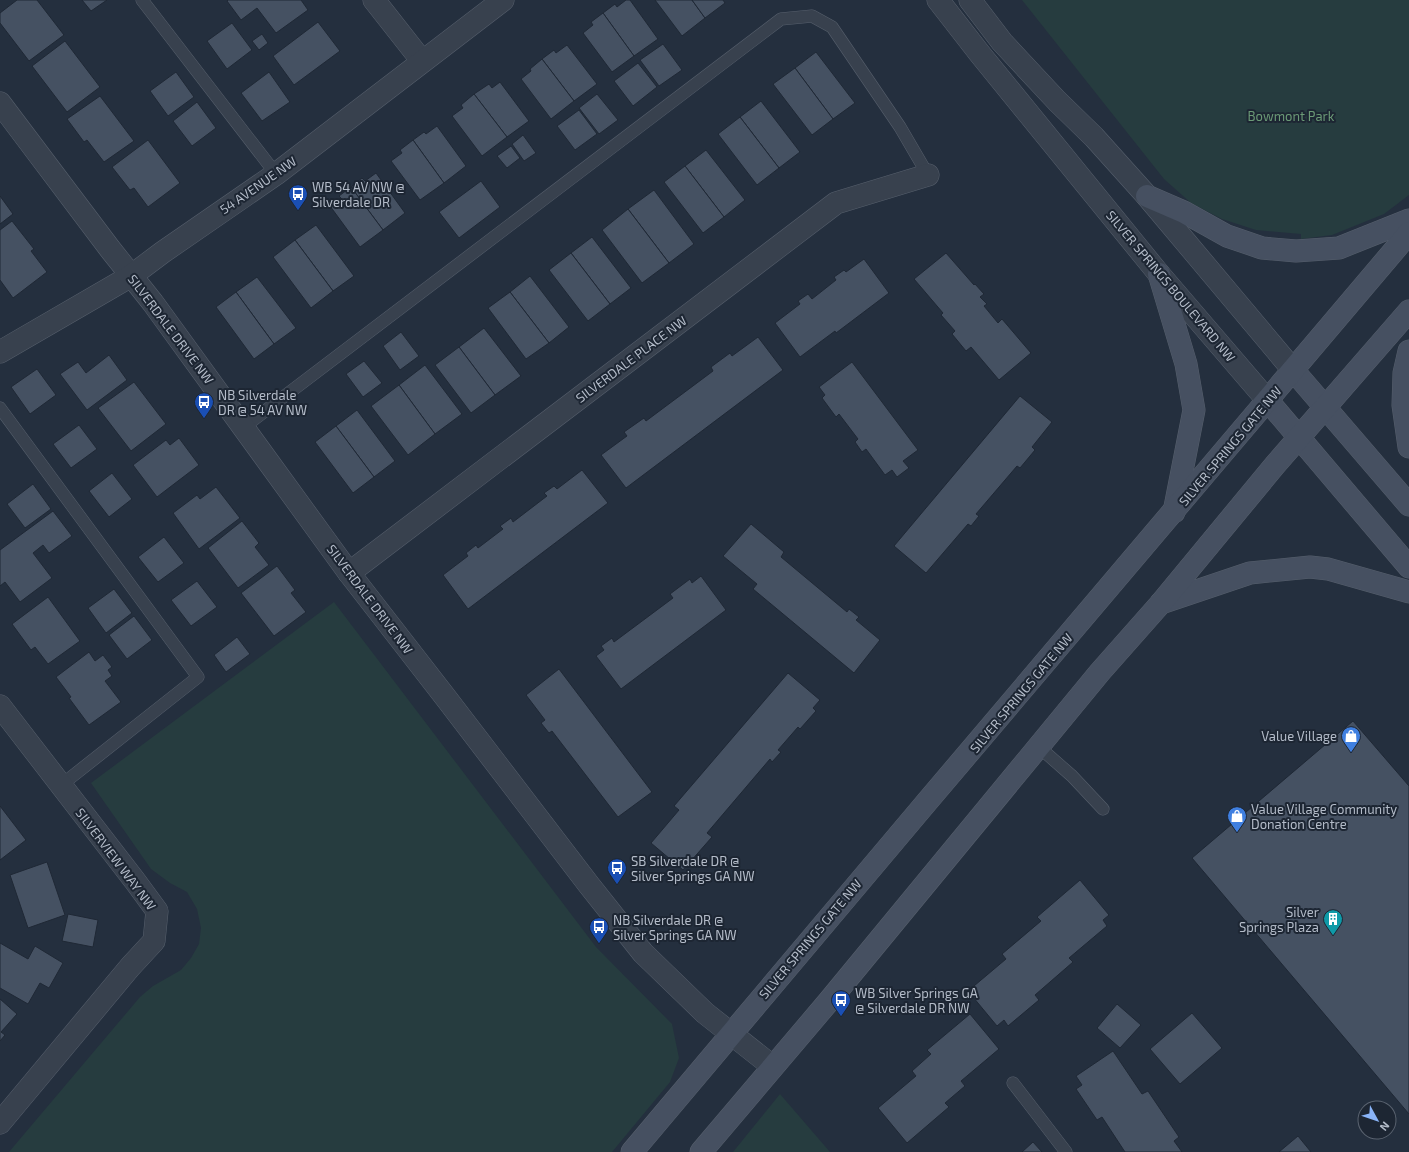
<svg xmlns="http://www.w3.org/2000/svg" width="1409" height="1152" font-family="'Exo 2',sans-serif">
<rect width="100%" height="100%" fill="#242f3e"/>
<!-- green -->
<g fill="#263c3f">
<path d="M 1022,0 L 1409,0 L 1409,195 L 1384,214 L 1332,235 L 1301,239 L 1301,234 L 1256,230 L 1222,219 L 1191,203 L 1164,179 Z"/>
<path d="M 334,602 L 596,947 L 672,1024 L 679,1058 L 670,1082 L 612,1152 L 9,1152 L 140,997 L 153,986 L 181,970 L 191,958 L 199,944 L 201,928 L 197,909 L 187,892 L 170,883 L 151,869 L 91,783 Z"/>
<path d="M 780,1094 L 830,1152 L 733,1152 Z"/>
</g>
<!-- building -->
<g fill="#455162" stroke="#1f2835">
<path d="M 17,0 L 37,0 L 64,35 L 29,61 L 0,23 L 0,13 Z"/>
<path d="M 82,0 L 107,0 L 91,11 Z"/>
<path d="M 228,0 L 301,0 L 308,10 L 276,33 L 257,8 L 241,20 L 227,1 Z"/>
<path d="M 626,0 L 630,0 L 658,39 L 634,56 L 603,13 L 615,4 L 617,7 Z"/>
<path d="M 655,0 L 692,0 L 705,18 L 682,36 Z"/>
<path d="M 692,0 L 723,0 L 725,3 L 705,18 Z"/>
<path d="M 603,13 L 634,56 L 612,72 L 583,33 L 593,25 L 591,22 Z"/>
<path d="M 318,22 L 340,51 L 294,85 L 273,56 Z"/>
<path d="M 232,23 L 252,50 L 227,69 L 207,41 Z"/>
<path d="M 262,34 L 268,43 L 259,50 L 252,41 Z"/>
<path d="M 65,41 L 100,87 L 67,112 L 32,66 Z"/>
<path d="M 663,44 L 682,70 L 659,86 L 640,60 Z"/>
<path d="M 567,45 L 597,84 L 574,101 L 542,59 L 554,50 L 556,53 Z"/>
<path d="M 816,52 L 855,103 L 833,119 L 795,68 Z"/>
<path d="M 542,59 L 574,101 L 551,119 L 521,79 L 531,71 L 530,69 Z"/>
<path d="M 638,63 L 657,87 L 633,106 L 614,81 Z"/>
<path d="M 795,68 L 833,119 L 812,135 L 773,84 Z"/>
<path d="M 176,72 L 194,97 L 168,116 L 150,91 Z"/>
<path d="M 269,72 L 290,102 L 262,121 L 241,93 Z"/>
<path d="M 500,82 L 529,121 L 507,137 L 474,94 L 489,84 L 492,88 Z"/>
<path d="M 474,94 L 507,137 L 482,156 L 452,116 L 463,108 L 461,105 Z"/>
<path d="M 597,94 L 618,120 L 599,134 L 579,108 Z"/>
<path d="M 100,96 L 134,141 L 104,162 L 87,140 L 84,142 L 67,119 Z"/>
<path d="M 761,101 L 800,152 L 779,168 L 740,117 Z"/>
<path d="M 197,102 L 216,128 L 192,146 L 173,121 Z"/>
<path d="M 579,110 L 597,134 L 575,150 L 557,126 Z"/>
<path d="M 740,117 L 779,168 L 757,185 L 718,134 Z"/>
<path d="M 437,126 L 466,166 L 444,183 L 413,140 L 424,132 L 426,134 Z"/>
<path d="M 523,135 L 536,153 L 524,161 L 512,144 Z"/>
<path d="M 148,140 L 180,183 L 148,207 L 134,188 L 130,190 L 112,167 Z"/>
<path d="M 413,140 L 444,183 L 420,200 L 391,161 L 402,153 L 400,150 Z"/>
<path d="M 511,146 L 520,158 L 507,168 L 497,156 Z"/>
<path d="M 706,150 L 745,200 L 724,217 L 685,166 Z"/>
<path d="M 685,166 L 724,217 L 703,233 L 664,182 Z"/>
<path d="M 376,173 L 405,213 L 383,230 L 351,187 L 362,178 L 365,181 Z"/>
<path d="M 481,181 L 500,207 L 459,238 L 439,212 Z"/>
<path d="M 351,187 L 383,230 L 360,247 L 330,206 L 341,198 L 339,196 Z"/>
<path d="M 654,190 L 694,244 L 669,263 L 628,209 Z"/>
<path d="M 0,196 L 13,214 L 0,224 Z"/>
<path d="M 628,209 L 669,263 L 642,283 L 602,230 Z"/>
<path d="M 12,221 L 34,249 L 31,251 L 47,272 L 13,298 L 0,280 L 0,230 Z"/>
<path d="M 316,225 L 354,276 L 333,291 L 295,240 Z"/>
<path d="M 592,237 L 631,288 L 610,304 L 571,253 Z"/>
<path d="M 295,240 L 333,291 L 311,308 L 273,257 Z"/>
<path d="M 571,253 L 610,304 L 588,321 L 549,270 Z"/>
<path d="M 946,253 L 974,285 L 975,284 L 984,294 L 980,297 L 987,304 L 984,306 L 998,323 L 1002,319 L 1031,353 L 999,380 L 971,347 L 966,351 L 952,334 L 955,331 L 941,315 L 943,313 L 914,279 Z"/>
<path d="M 864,259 L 889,293 L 836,333 L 835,331 L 800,357 L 775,323 L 800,304 L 798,301 L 808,294 L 812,299 L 836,280 L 834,277 L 844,270 L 846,272 Z"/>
<path d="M 530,276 L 569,327 L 549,343 L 510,292 Z"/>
<path d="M 257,277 L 296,328 L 274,344 L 236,292 Z"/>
<path d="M 236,292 L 274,344 L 254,359 L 216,307 Z"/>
<path d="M 510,292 L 549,343 L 526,359 L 488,308 Z"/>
<path d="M 484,328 L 521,376 L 495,395 L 459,347 Z"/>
<path d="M 401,332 L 419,356 L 400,370 L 383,346 Z"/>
<path d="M 758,337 L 783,370 L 626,488 L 601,455 L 627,436 L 624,432 L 644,418 L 646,421 L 713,371 L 711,367 L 730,353 L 732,356 Z"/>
<path d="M 459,347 L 495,395 L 471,413 L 435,365 Z"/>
<path d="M 109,355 L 127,380 L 87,410 L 60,374 L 78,362 L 86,373 Z"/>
<path d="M 364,361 L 382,383 L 363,397 L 346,374 Z"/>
<path d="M 852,362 L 918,450 L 903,461 L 909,468 L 897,477 L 892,470 L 885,475 L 866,449 L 862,452 L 855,442 L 858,439 L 839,414 L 836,417 L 822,398 L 825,395 L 819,387 Z"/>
<path d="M 425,365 L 462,414 L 435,434 L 399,385 Z"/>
<path d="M 37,369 L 56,395 L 30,414 L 11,387 Z"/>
<path d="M 134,382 L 166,424 L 131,451 L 98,408 Z"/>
<path d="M 399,385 L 435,434 L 408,455 L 371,406 Z"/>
<path d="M 1020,396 L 1052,422 L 1032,447 L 1035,450 L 1020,468 L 1017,466 L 976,514 L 979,516 L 971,526 L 968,524 L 926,573 L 894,546 Z"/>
<path d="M 357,410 L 395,461 L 374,477 L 336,426 Z"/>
<path d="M 79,425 L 97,449 L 71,468 L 53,444 Z"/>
<path d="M 336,426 L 374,477 L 353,493 L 315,442 Z"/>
<path d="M 179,438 L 199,465 L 157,497 L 133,465 L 166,440 L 170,445 Z"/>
<path d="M 582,470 L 608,503 L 468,609 L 443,575 L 468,556 L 466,553 L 476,545 L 478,548 L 503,529 L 500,526 L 511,518 L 513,522 L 547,496 L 544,493 L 554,486 L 557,489 Z"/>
<path d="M 112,473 L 132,499 L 109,517 L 89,491 Z"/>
<path d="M 33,484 L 51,509 L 25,528 L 7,504 Z"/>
<path d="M 216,487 L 240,518 L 199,549 L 173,513 L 197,495 L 200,499 Z"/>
<path d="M 53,511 L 72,536 L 49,553 L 43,545 L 33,553 L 52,578 L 20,602 L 5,582 L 0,586 L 0,550 Z"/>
<path d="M 242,521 L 259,543 L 255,547 L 269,565 L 238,588 L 208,548 Z"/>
<path d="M 751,524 L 784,552 L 781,557 L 847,612 L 849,609 L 859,617 L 856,620 L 880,640 L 854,673 L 753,589 L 757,584 L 723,556 Z"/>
<path d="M 164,537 L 184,563 L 158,582 L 138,557 Z"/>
<path d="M 277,566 L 295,590 L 291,593 L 306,612 L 274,636 L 241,593 Z"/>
<path d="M 701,576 L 726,610 L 621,689 L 596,656 L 604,650 L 601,646 L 612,638 L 614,642 L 673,598 L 670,594 L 690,579 L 692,583 Z"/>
<path d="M 197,581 L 217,607 L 191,626 L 171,600 Z"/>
<path d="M 114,589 L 132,613 L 106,633 L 88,608 Z"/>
<path d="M 48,597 L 80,641 L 48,664 L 35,647 L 31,650 L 12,624 Z"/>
<path d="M 134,616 L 152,640 L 127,659 L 109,635 Z"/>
<path d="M 237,637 L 250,654 L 226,672 L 214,655 Z"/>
<path d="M 89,652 L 95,661 L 103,655 L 112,667 L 108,670 L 112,676 L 105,681 L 121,702 L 89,725 L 69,698 L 71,697 L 56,677 Z"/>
<path d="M 559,669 L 652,792 L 618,817 L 552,731 L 549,733 L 541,723 L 545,720 L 526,695 Z"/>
<path d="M 788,673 L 820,700 L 813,708 L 816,711 L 800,729 L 798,727 L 778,750 L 781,752 L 772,762 L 770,759 L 707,833 L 712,837 L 683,870 L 651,843 L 679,810 L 674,806 Z"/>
<path d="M 1353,721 L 1409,786 L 1409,1114 L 1192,858 Z"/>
<path d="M 0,806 L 26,840 L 0,860 Z"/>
<path d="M 47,862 L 65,915 L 28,928 L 10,875 Z"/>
<path d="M 1080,880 L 1109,915 L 1103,920 L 1107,926 L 1069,958 L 1073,962 L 1035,995 L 1039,1000 L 1008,1026 L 1004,1020 L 997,1026 L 968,991 L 1006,959 L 1002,954 L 1041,921 L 1037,917 Z"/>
<path d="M 68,914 L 98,920 L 93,947 L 62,941 Z"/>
<path d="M 0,943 L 28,959 L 35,946 L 63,963 L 49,988 L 40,983 L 28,1004 L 0,988 Z"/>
<path d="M 0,999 L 17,1014 L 1,1032 L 5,1035 L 0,1041 Z"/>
<path d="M 1117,1004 L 1141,1025 L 1120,1048 L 1097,1028 Z"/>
<path d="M 1192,1013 L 1222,1048 L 1180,1084 L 1150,1049 Z"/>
<path d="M 970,1014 L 999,1049 L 961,1081 L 965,1086 L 945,1103 L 949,1107 L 907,1143 L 878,1108 L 916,1076 L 912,1071 L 931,1054 L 927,1050 Z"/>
<path d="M 1113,1051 L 1142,1094 L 1148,1091 L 1179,1137 L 1174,1141 L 1182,1152 L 1125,1152 L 1102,1117 L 1097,1120 L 1076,1089 L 1082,1085 L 1076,1076 Z"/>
<path d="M 1298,1136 L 1311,1152 L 1279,1152 Z"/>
<path d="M 1033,1142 L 1042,1152 L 1022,1152 Z"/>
</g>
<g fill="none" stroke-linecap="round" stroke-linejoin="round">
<defs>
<g id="lane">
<path d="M 142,0 L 276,174"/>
<path d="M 0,408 L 198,677 L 60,786"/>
<path d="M 244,427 L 781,19 L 812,16 L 832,27 L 900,127 L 928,175"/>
<path d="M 1039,747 L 1072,776 L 1103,809"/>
<path d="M 1013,1083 L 1066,1152"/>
</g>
<g id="street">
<path d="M 374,0 L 422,61"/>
<path d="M 938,0 L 980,54 L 1159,274 L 1268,401"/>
<path d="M 970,0 L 1002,42 L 1057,101 L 1094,137 L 1147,196 L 1293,370"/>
<path d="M 0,103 L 110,249 L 153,303 L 349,573 L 446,698 L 589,885 L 643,953 L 705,1013 L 772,1066"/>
<path d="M 0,352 L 131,276 L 163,252 L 276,174 L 503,0"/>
<path d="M 349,573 L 836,203 L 928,175"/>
<path d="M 0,706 L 135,881 L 157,911 L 154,941 L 130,967 L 0,1123"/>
</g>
<g id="secondary">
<path d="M 1147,196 L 1184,212 L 1227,236 L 1262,248 L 1296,251 L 1339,248 L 1409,220"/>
<path d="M 1159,274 L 1186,364 L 1194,410 L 1174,512"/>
<path d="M 1409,351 L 1404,373 L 1403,405 L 1409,447"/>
<path d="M 1293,370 L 1409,505"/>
<path d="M 1268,401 L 1409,567"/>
<path d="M 1161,603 L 1250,573 L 1310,567 L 1328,569 L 1409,592"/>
<path d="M 632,1152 C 889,844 1151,540 1409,233"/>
<path d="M 701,1152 L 829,1001 L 1100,672 L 1161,603 L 1275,465 L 1409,311"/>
</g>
</defs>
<!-- lane casing -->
<use href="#lane" stroke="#565f6c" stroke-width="13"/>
<!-- street casing -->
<use href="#street" stroke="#565f6c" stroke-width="23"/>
<!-- secondary casing -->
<use href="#secondary" stroke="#565f6c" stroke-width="23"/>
<!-- lane -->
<use href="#lane" stroke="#38414e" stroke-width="12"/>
<!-- street -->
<use href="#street" stroke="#38414e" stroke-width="22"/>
<!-- secondary -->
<use href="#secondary" stroke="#465061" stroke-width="22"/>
</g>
<!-- icons -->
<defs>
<symbol id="bus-pin" viewBox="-11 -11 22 30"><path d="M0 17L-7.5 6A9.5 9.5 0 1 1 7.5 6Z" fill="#1a4fb4" stroke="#1d2633"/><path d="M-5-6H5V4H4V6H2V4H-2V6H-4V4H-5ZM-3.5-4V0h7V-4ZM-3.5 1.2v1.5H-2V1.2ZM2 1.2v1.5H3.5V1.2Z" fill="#fff"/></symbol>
<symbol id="shop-pin" viewBox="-11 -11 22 30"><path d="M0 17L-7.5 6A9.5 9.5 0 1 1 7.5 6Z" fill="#3f7fe0" stroke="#1d2633"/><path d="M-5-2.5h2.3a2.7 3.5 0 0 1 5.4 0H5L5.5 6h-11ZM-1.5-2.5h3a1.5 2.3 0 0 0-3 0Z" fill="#fff"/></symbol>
<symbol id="building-pin" viewBox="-11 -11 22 30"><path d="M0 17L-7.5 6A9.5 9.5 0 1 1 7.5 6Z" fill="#0f9aa8" stroke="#1d2633"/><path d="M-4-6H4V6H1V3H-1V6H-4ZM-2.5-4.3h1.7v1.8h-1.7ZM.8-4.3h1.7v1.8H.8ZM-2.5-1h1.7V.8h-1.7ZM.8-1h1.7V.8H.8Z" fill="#fff"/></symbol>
</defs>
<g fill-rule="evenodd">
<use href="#bus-pin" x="287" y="183" width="22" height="30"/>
<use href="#bus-pin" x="193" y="391" width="22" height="30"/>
<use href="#shop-pin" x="1340" y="725" width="22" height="30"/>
<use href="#shop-pin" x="1226" y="805" width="22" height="30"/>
<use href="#bus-pin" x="606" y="857" width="22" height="30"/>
<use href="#building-pin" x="1322" y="908" width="22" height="30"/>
<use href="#bus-pin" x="588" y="916" width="22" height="30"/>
<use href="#bus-pin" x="830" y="989" width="22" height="30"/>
</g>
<g text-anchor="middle" stroke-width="4" stroke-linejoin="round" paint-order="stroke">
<!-- park labels -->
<g font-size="13" fill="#6b9a76" stroke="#1d2633">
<text x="1291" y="121">Bowmont Park</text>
</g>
<!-- street labels -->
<g font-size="13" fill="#b4bcc9" stroke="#1d2633">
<text transform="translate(258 185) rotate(-35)" y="5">54 AVENUE NW</text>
<text transform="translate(1171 286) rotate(50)" y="5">SILVER SPRINGS BOULEVARD NW</text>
<text transform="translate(171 329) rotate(53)" y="5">SILVERDALE DRIVE NW</text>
<text transform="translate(631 359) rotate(-37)" y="5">SILVERDALE PLACE NW</text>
<text transform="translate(1230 446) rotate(-50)" y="5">SILVER SPRINGS GATE NW</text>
<text transform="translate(370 599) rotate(53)" y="5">SILVERDALE DRIVE NW</text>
<text transform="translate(1021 693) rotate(-50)" y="5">SILVER SPRINGS GATE NW</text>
<text transform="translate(116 859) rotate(53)" y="5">SILVERVIEW WAY NW</text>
<text transform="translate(810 939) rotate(-50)" y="5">SILVER SPRINGS GATE NW</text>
</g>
<!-- poi labels -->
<g font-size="13" fill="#b4bcc9" stroke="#1d2633" text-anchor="start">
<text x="312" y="192">WB 54 AV NW @<tspan x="312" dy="15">Silverdale DR</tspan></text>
<text x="218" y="400">NB Silverdale<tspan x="218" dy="15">DR @ 54 AV NW</tspan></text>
<text x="1337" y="741" text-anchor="end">Value Village</text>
<text x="1251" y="814">Value Village Community<tspan x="1251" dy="15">Donation Centre</tspan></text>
<text x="631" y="866">SB Silverdale DR @<tspan x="631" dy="15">Silver Springs GA NW</tspan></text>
<text x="1319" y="917" text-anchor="end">Silver<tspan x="1319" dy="15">Springs Plaza</tspan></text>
<text x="613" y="925">NB Silverdale DR @<tspan x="613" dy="15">Silver Springs GA NW</tspan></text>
<text x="855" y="998">WB Silver Springs GA<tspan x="855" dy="15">@ Silverdale DR NW</tspan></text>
</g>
</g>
<!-- north arrow -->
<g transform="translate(1377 1120) rotate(130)"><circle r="19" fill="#1d2633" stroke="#59626f"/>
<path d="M0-3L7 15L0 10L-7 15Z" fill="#8ab4f8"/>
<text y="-6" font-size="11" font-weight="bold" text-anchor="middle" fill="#b4bcc9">N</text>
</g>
</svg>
